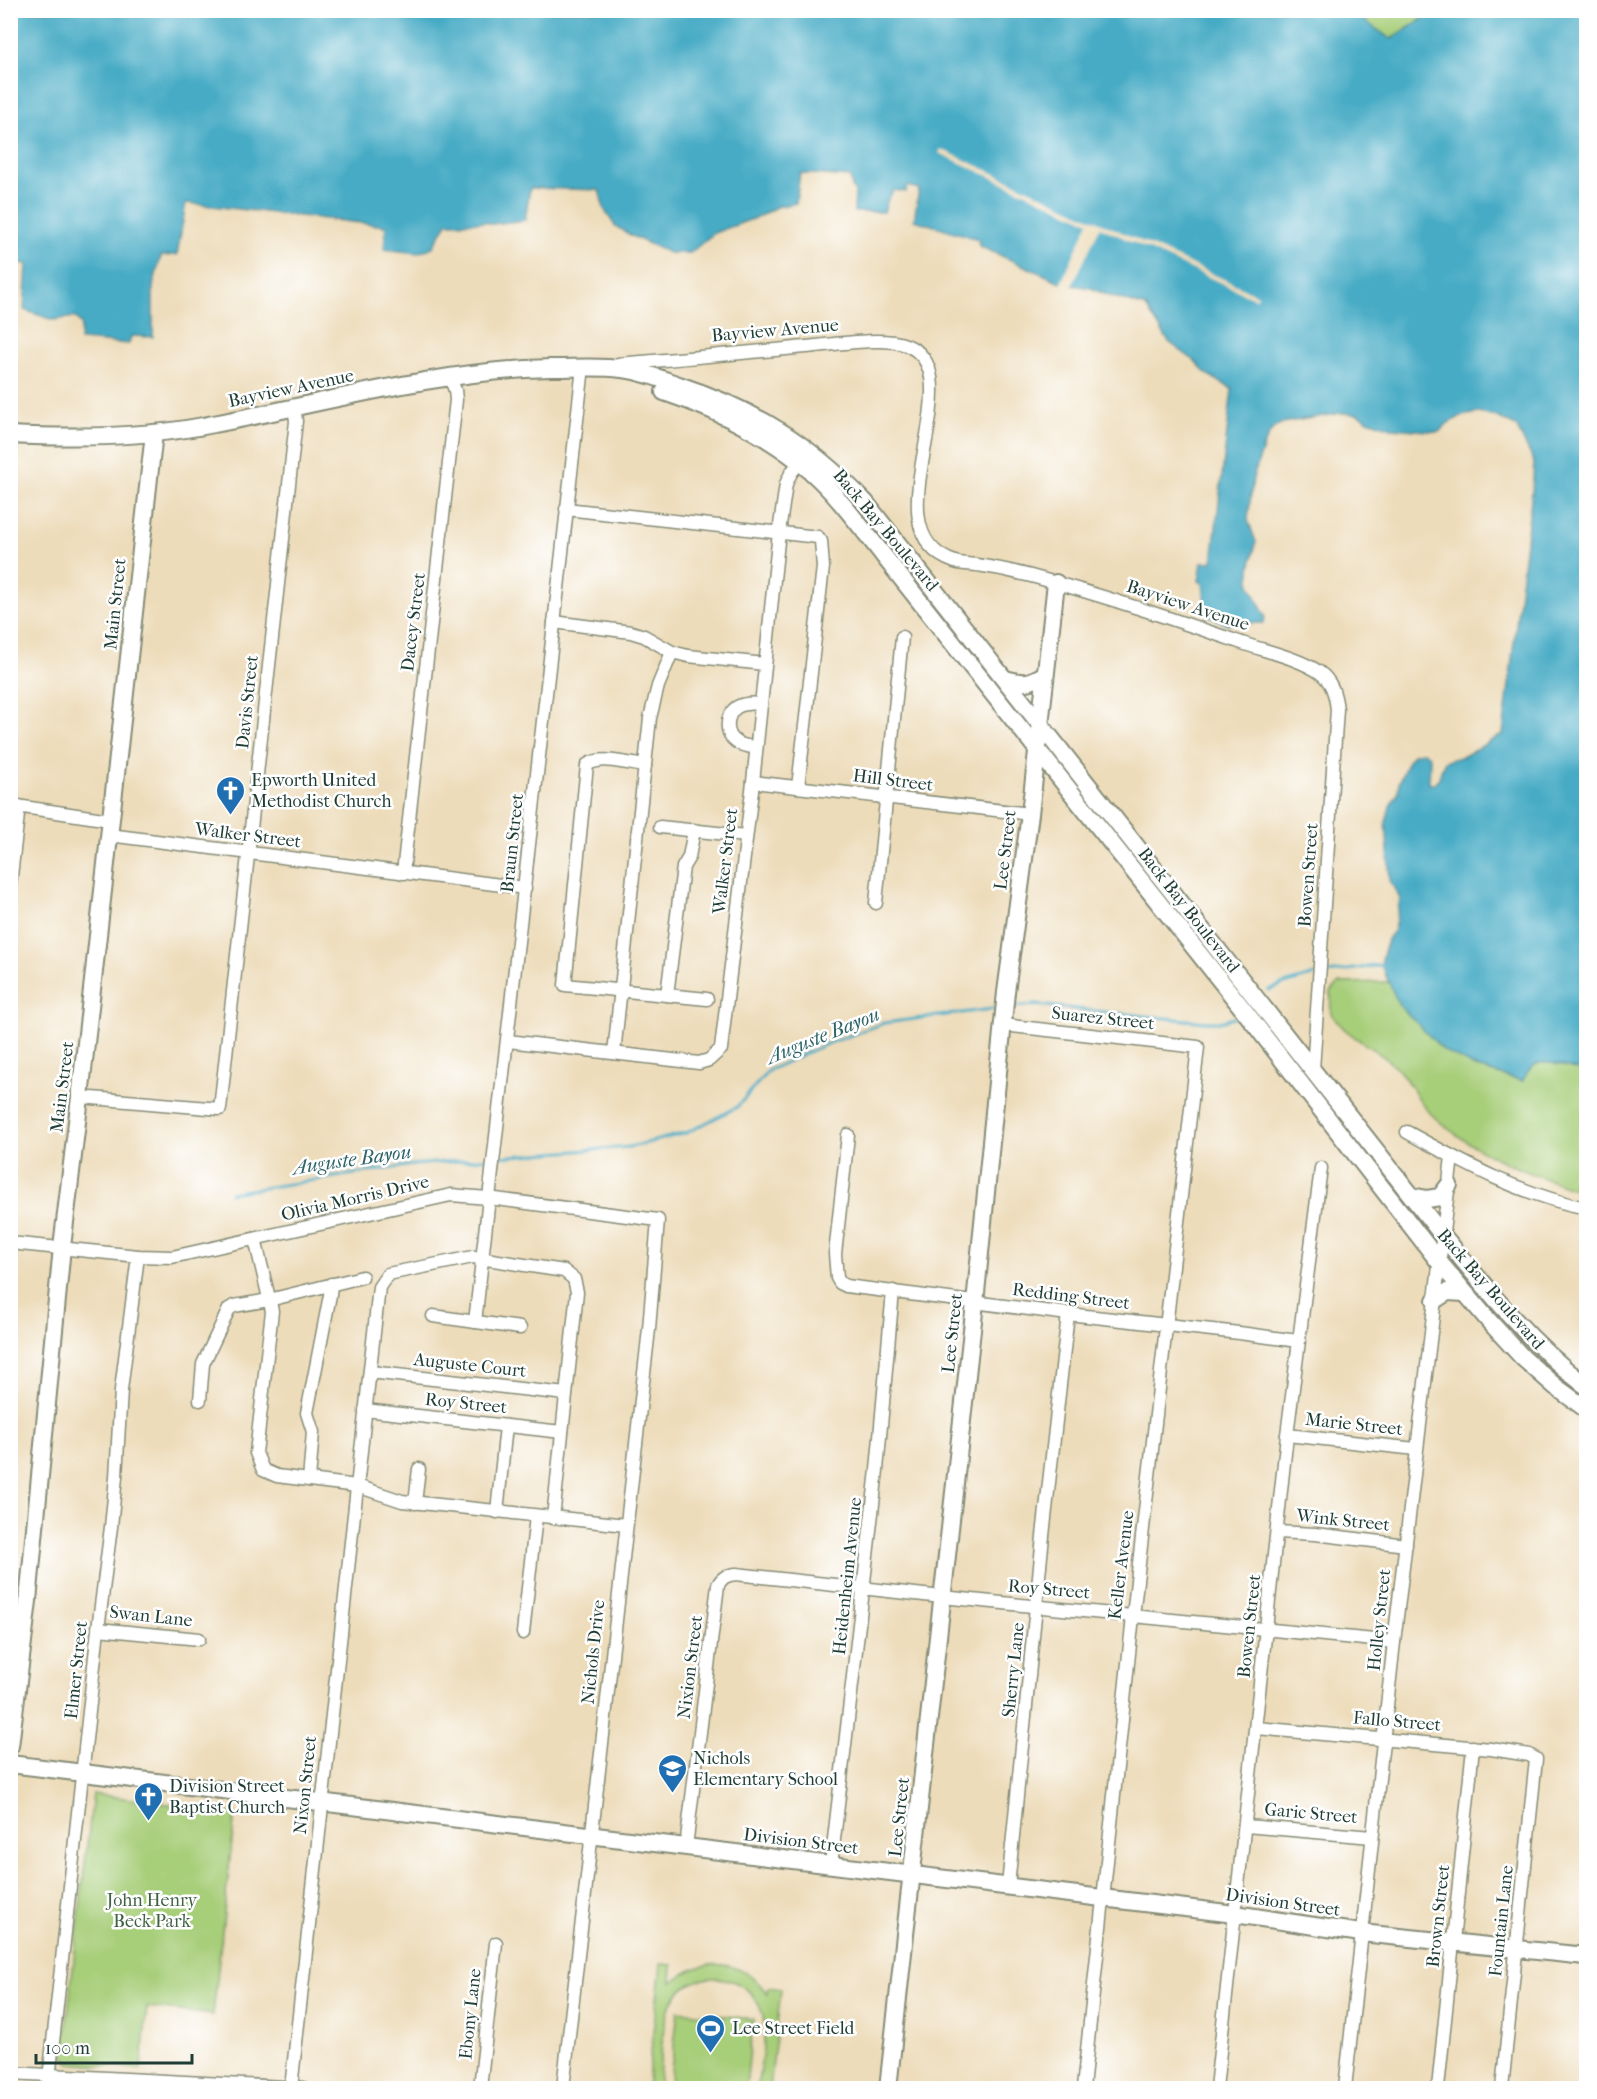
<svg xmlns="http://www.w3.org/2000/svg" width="1597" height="2099" font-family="'IM FELL French Canon',serif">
<rect width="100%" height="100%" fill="#fff"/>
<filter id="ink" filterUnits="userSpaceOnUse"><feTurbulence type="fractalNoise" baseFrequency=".0167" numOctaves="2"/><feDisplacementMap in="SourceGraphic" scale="12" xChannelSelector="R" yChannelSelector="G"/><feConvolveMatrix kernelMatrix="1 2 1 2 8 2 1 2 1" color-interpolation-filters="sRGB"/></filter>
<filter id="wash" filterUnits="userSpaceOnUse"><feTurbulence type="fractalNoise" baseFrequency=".008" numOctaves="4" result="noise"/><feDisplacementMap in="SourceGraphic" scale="24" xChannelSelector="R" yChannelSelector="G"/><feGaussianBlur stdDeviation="1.35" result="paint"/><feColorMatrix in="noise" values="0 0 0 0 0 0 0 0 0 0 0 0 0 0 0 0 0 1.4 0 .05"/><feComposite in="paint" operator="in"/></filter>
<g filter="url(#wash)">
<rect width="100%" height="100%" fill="#eddcba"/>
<!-- green -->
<g fill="#a7ce79" stroke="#638656" stroke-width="1.5">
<path d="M 1349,11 L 1435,11 L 1391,39 Z"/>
<path d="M 1389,982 L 1399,1005 L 1444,1051 L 1477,1068 L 1522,1081 C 1537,1047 1559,1070 1586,1070 L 1586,1193 C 1531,1174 1476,1156 1432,1115 C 1416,1100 1408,1076 1389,1061 C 1375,1049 1335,1029 1331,1011 C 1330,1005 1331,998 1331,992 L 1339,983 Z"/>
<path d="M 93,1794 L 235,1813 L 213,2015 L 147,2007 L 141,2069 L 69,2063 L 63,2055 Z"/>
<path d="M 661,1964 L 672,1965 L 671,1983 C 704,1956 740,1958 767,1993 L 768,1987 L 781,1989 L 770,2088 L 757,2088 C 760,2066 769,2031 761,2010 C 747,1972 693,1966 672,2002 C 661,2021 661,2065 658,2088 L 647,2088 Z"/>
<path d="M 678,2011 L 753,2019 L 746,2088 L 669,2088 Z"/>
</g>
<!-- water -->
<path fill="#46abc5" stroke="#32747c" stroke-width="1.5" d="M 1349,10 L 1391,39 L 1435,11 L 1491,10 L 1522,13 L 1539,11 L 1586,11 L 1586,1070 C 1559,1070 1537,1047 1523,1081 L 1477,1068 L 1444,1051 L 1399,1005 L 1381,965 L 1387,939 L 1394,930 L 1400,899 L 1390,881 L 1386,822 L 1390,806 L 1398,793 L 1399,782 L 1408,761 L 1414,753 L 1424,752 L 1430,757 L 1429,784 C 1442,784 1439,770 1445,761 L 1464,756 L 1503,734 L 1532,491 L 1534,462 L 1516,426 L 1497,417 L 1478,413 L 1462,416 L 1448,423 L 1439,432 L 1392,428 L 1368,420 L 1357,414 L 1341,413 L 1282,423 L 1271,431 L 1264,445 L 1253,478 L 1248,520 L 1256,542 L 1250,569 L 1250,584 L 1265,616 L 1264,623 L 1225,624 L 1206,614 L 1203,583 L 1199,581 L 1202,562 L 1212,562 L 1232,389 L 1205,373 L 1196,362 L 1169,342 L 1146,307 L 1107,295 L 1091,288 L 1065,284 L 979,246 L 978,239 L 914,220 L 919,189 L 907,186 L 906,192 L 894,190 L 888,199 L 884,212 L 854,212 L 855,192 L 852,187 L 850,177 L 800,173 L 796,203 L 776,207 L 758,217 L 714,233 L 690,253 L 669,253 L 632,236 L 615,226 L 604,209 L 599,190 L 530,188 L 525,220 L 491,224 L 486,222 L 447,223 L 433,247 L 418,253 L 384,249 L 386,226 L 186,203 L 177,255 L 161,256 L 153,286 L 153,337 L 131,336 L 129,344 L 80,340 L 81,324 L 75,317 L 53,320 L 24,310 L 27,264 L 11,262 L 10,11 Z"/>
<!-- pier -->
<path fill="#eddcba" d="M 941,149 L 1258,295 L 1256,299 L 1100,227 L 1071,288 L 1060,285 L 1089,222 L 939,153 Z"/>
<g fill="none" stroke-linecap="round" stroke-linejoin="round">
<!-- stream -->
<g stroke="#46abc5" stroke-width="3">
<path d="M 1322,974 L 1381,965"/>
<path d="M 1269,990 L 1281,985 L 1315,975"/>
<path d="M 1009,1007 L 1036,1005 L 1206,1022 L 1219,1022 L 1234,1018"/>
<path d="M 496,1157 L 630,1147 L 686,1133 L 737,1107 L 769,1070 L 824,1045 L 884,1023 L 1000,1008"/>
<path d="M 230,1193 L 413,1165 L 490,1158"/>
</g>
</g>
</g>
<g filter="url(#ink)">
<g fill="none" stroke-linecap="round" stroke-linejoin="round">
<defs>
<g id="street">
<path d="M 618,364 C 681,359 743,353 806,347 C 831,345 883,336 906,345 C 980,373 863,532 955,562 C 964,565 974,564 983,566 C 999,568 1015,572 1031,576 C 1102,595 1172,619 1242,643 C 1265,651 1298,658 1319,672 C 1332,681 1335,694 1337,709 L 1313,1070"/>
<path d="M 566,509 L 818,537 L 821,541 L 823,567 L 798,787"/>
<path d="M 554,622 L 631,632 L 644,636 L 672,652 L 688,656 L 765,664"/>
<path d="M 756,748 C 750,746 743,746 738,743 C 724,735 725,715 737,707 C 744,703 753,703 761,704"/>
<path d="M 645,766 C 628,764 602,755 587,765 L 565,985 L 707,999"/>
<path d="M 753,782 L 1030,814"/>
<path d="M 10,805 L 110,820"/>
<path d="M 660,827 L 746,836"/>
<path d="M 109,835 L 525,888"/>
<path d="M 403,873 L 456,400 L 455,390 L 449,376"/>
<path d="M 10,885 L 19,806"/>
<path d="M 876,903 L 902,637"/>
<path d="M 667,995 L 683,867 L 689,857 L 694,830"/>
<path d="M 1003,1025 L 1198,1047 L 1133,1616 L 1083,2088"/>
<path d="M 508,1041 L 699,1063 L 709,1060 L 721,1049 L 753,782 L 779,532 L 786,484 L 791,473 L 799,463"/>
<path d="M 614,1053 L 650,718 L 658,686 L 672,652"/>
<path d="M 80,1097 L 220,1109 L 296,421 L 294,406"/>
<path d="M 1407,1132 C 1467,1165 1519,1194 1586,1208"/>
<path d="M 848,1135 L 835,1254 L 837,1278 L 840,1283 L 846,1286 L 1068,1314 L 1239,1333 L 1298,1341"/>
<path d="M 255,1239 L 272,1311 L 256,1453 L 263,1470 L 277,1476 L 357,1486 L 402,1501 L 626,1525"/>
<path d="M 10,1243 L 138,1256 L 172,1257 L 451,1195 L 488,1198 L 658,1220 L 649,1329 L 563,2088"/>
<path d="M 433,1316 L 520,1328"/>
<path d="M 475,1322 L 583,367 L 589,367"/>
<path d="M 370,1372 L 566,1394"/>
<path d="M 200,1400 L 203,1364 L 229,1309 L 234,1306 L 269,1300 L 362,1277"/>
<path d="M 365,1410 L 562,1432"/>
<path d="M 1287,1435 L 1416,1449"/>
<path d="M 309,1480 L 313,1432 L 307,1413 L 330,1295 L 331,1284"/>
<path d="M 415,1503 L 419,1469"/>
<path d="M 497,1512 L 506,1426"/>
<path d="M 1277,1532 L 1315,1534 L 1406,1545"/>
<path d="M 98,1629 L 199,1639"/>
<path d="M 523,1633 L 536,1516"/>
<path d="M 1256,1728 L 1491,1749 L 1529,1755 L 1536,1759 L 1502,2088"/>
<path d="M 1246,1826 L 1372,1837"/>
<path d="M 686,1847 L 718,1585 C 722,1577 727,1575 736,1574 L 942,1597 L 1394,1642"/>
<path d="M 831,1865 L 877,1470 L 893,1291"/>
<path d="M 1008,1886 L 1043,1536 L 1068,1314"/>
<path d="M 10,2073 L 303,2088"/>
<path d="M 48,2088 L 98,1629 L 111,1527 L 116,1477 L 121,1390 L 138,1256"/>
<path d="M 291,2088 L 379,1287 L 388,1274 L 473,1257 L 564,1271 L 574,1279 L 577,1292 L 553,1518"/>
<path d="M 480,2088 L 496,1943"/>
<path d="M 1216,2088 L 1287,1435 L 1321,1168"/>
<path d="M 1345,2088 L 1394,1642 L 1452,1157"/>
<path d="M 1438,2088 L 1473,1747"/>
</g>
<g id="secondary">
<path d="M 664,392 C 721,411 785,442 827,487 C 847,508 865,532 883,555 L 1243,1009 L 1440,1263 L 1489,1321 L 1523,1358 L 1556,1387 L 1586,1409"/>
<path d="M 10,435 C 71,438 132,438 192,428 C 311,407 428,371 550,368 C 574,368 599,366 622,369 C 642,371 661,379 679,385 C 757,411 808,443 865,502 L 1444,1237 C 1488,1291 1531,1344 1586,1386"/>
<path d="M 1005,679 C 1023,684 1029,684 1045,674"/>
<path d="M 1412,1196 L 1427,1199 L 1440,1197 L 1449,1185"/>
<path d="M 1435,1300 L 1447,1292 L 1465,1293"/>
<path d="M 10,1746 L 28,1601 L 62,1247 L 80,1097 L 154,433"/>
<path d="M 10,1764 L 1069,1894 L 1235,1914 L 1361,1933 L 1586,1956"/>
<path d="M 888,2088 L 975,1303 L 1006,992 L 1030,814 L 1056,583"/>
</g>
</defs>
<!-- street casing -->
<use href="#street" stroke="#868c77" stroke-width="15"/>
<!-- secondary casing -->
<use href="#secondary" stroke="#868c77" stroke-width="20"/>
<!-- street -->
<use href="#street" stroke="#fff" stroke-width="12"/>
<!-- secondary -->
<use href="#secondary" stroke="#fff" stroke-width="16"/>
</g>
</g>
<!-- icons -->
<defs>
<symbol id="church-pin" viewBox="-11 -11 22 30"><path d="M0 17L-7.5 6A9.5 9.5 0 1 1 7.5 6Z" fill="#1f6fb2" stroke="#fff"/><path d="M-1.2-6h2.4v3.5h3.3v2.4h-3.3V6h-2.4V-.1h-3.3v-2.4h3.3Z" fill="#fff"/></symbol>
<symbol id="school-pin" viewBox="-11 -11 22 30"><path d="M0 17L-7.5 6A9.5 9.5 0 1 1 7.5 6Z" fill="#1f6fb2" stroke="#fff"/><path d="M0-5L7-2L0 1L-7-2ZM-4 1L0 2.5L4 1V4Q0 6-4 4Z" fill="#fff"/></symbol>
<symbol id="stadium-pin" viewBox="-11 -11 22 30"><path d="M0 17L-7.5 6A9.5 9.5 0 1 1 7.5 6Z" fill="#1f6fb2" stroke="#fff"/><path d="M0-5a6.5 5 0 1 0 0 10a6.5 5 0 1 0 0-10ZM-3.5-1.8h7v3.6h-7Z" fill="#fff"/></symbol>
</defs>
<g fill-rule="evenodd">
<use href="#church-pin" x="214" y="774" width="33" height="45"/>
<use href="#school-pin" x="656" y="1752" width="33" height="45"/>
<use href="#church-pin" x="132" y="1780" width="33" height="45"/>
<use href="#stadium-pin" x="694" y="2012" width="33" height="45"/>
</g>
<g text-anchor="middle" stroke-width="5" stroke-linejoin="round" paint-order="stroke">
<!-- street labels -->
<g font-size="18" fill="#1f3d34" stroke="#fff">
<text transform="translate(775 330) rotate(-5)" y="6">Bayview Avenue</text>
<text transform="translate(291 388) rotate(-12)" y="6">Bayview Avenue</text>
<text transform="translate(886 530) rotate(50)" y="6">Back Bay Boulevard</text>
<text transform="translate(115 604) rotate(-84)" y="6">Main Street</text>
<text transform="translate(1188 605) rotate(18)" y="6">Bayview Avenue</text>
<text transform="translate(413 622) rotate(-83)" y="6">Dacey Street</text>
<text transform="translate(247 702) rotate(-84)" y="6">Davis Street</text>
<text transform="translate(893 780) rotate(7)" y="6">Hill Street</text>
<text transform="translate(248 835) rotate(7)" y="6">Walker Street</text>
<text transform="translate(512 843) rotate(-84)" y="6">Braun Street</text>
<text transform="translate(1005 850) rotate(-83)" y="6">Lee Street</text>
<text transform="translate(725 861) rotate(-83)" y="6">Walker Street</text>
<text transform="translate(1308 875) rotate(-86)" y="6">Bowen Street</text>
<text transform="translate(1189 910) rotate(52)" y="6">Back Bay Boulevard</text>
<text transform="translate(1103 1018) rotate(6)" y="6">Suarez Street</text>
<text transform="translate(62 1087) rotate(-83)" y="6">Main Street</text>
<text transform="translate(355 1198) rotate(-13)" y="6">Olivia Morris Drive</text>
<text transform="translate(1491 1289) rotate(49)" y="6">Back Bay Boulevard</text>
<text transform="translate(1071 1296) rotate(7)" y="6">Redding Street</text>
<text transform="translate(952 1333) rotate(-84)" y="6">Lee Street</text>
<text transform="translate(470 1365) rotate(6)" y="6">Auguste Court</text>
<text transform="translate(466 1403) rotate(6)" y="6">Roy Street</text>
<text transform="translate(1354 1424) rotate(6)" y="6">Marie Street</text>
<text transform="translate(1343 1520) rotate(6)" y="6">Wink Street</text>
<text transform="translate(1121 1565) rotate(-83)" y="6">Keller Avenue</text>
<text transform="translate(847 1576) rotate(-84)" y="6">Heidenheim Avenue</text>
<text transform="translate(1049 1589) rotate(5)" y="6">Roy Street</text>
<text transform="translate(151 1616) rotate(6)" y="6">Swan Lane</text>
<text transform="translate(1379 1620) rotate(-84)" y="6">Holley Street</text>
<text transform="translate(1249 1626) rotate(-84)" y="6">Bowen Street</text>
<text transform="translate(593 1652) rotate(-84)" y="6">Nichols Drive</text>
<text transform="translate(690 1667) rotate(-83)" y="6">Nixion Street</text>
<text transform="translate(76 1670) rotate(-84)" y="6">Elmer Street</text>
<text transform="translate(1013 1670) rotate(-84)" y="6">Sherry Lane</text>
<text transform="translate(1397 1721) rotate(5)" y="6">Fallo Street</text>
<text transform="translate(305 1785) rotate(-84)" y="6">Nixon Street</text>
<text transform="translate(1311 1813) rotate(5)" y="6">Garic Street</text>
<text transform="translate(899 1817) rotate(-84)" y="6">Lee Street</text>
<text transform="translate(801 1841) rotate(7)" y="6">Division Street</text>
<text transform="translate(1283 1902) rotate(8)" y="6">Division Street</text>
<text transform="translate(1438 1916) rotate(-84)" y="6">Brown Street</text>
<text transform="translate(1501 1921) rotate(-84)" y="6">Fountain Lane</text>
<text transform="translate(470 2014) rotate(-84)" y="6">Ebony Lane</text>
</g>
<!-- poi labels -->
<g font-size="18" fill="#1f3d34" stroke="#fff" text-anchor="start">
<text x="251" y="786">Epworth United<tspan x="251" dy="21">Methodist Church</tspan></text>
<text x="693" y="1764">Nichols<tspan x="693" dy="21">Elementary School</tspan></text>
<text x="169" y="1792">Division Street<tspan x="169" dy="21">Baptist Church</tspan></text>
<text x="732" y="2034">Lee Street Field</text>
</g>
<!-- park labels -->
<g font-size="18" fill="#416145" stroke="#fff">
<text x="152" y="1906">John Henry<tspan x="152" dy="21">Beck Park</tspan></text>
</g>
<!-- water labels -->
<g font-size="20" font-style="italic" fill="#2d6467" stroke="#fff">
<text transform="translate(823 1035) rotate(-22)" y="7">Auguste Bayou</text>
<text transform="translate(352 1159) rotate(-8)" y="7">Auguste Bayou</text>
</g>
</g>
<!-- margin -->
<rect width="1597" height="2099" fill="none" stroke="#fff" stroke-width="36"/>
<!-- scale -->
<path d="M36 2054v9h156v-9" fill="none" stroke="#1f3d34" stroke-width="3"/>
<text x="45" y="2054" font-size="18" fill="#1f3d34" stroke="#ffffff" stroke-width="4.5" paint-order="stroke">100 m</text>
</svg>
